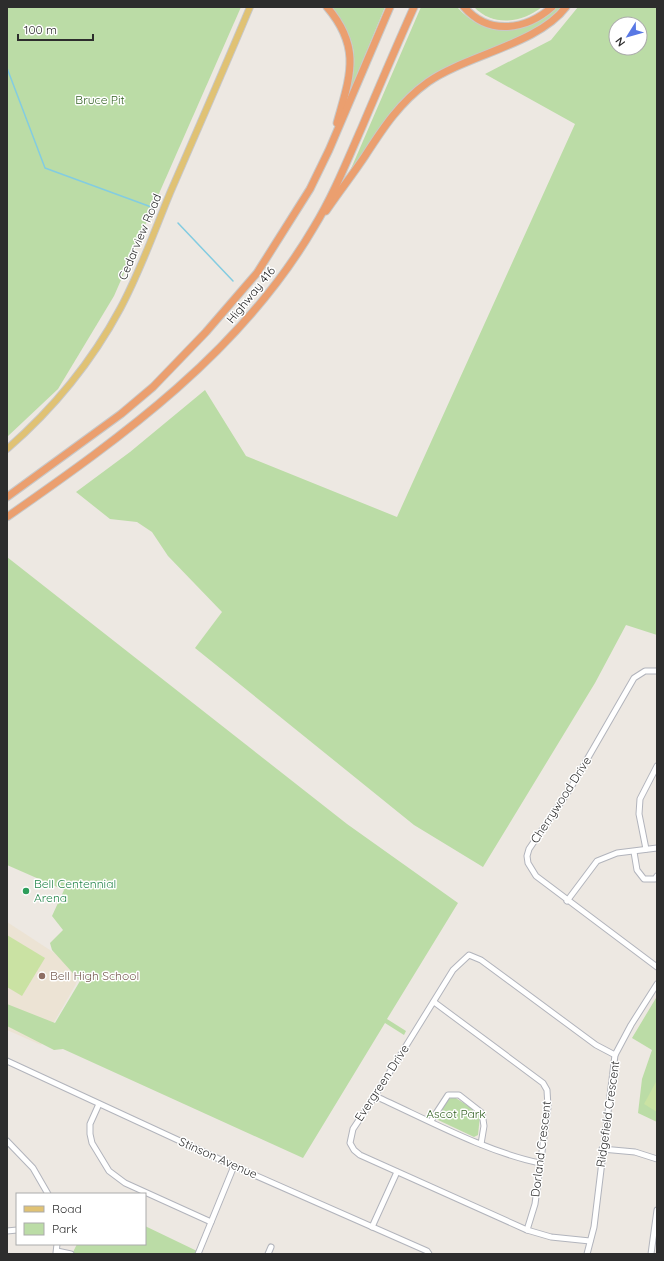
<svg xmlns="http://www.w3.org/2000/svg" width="664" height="1261" font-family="Quicksand,sans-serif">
<rect width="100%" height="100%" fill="#ede8e2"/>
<!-- education -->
<path fill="#ece3d4" d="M 7,922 L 79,969 L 76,984 L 41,1045 L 7,1030 Z"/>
<!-- green -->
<g fill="#bbdca6" fill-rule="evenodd">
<path d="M 7,7 L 241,7 L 114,296 L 58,389 L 7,437 Z"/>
<path d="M 330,7 L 385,7 L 351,89 C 349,83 354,74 354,67 C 356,42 346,26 330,7 Z"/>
<path d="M 421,7 L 457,7 C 485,39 527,37 555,7 L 561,7 C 528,45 472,50 430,77 C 394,100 373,138 351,172 L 350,171 Z"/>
<path d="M 474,7 L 542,7 C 522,23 493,27 474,7 Z"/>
<path d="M 578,7 L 657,7 L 657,635 L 626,625 L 595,683 L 483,867 L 414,825 L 195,648 L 222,612 L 168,556 L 152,532 L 137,522 L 110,519 L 76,492 L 130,452 L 205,390 L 246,456 L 397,517 L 575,124 L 485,74 L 551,40 ZM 616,24 L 640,24 L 640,48 L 616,48 Z"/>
<path d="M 7,557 L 347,824 L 458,903 L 387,1019 L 406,1031 L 404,1035 L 385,1023 L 303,1158 L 63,1049 L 54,1050 L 7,1026 L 7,1004 L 55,1023 L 80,981 L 52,950 L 50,943 L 63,930 L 52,916 L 64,890 L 7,865 Z"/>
<path d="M 656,998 L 657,999 L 657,1122 L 638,1113 L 642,1079 L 652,1050 L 632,1038 Z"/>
<path d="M 454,1097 L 478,1112 L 480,1116 L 478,1135 L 474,1137 L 436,1119 L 448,1099 Z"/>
<path d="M 145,1226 L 197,1251 L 196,1254 L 72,1254 L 77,1244 L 145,1244 Z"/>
</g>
<!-- pitch -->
<g fill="#cae2a3">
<path d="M 7,935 L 45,958 L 22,996 L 7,987 Z"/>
<path d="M 657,1080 L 657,1112 L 644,1104 Z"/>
</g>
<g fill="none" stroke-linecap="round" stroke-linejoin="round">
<!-- stream -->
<g stroke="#83cce1" stroke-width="1.5">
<path d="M 7,68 L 45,168 L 154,208"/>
<path d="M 178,223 L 233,281"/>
</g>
<defs>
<g id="minor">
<path d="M 657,671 L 645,671 L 634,678 L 570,789 L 529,849 L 527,856 L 528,863 L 536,876 L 657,967"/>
<path d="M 646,849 L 639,814 L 640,799 L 657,766"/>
<path d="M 634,852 L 637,870 L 644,879 L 655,879 L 657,876"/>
<path d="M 567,901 L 597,861 L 617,853 L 657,848"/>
<path d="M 434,1002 L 543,1083 L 547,1090 L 548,1107 L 535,1204 L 527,1230"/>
<path d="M 7,1061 L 234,1166 L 427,1251 L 429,1254"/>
<path d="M 375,1096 C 426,1119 486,1152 540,1163"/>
<path d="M 99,1104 L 90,1124 L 90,1134 L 92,1143 L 109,1171 L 125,1183 L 211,1222"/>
<path d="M 431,1121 L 448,1095 L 459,1095 L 482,1113 L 484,1126 L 481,1144"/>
<path d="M 7,1141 L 33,1168 L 48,1194"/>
<path d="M 602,1149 L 635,1152 L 657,1159"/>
<path d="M 372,1227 L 397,1172"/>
<path d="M 7,1231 L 17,1230"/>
<path d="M 590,1241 L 551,1237 L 527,1230 L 360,1155 L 354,1150 L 350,1143 L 353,1129 L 375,1096 L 453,970 L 469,955 L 481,960 L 596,1045 L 615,1055"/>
<path d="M 57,1251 L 71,1254"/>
<path d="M 56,1253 L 57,1244"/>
<path d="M 198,1254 L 234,1166"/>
<path d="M 268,1254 L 271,1247"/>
<path d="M 587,1254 L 594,1227 L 615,1055 L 631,1025 L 657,984"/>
<path d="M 651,1254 L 657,1210"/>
</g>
<path id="major" d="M 7,449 C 53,409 91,363 120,309 C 140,272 154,232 170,193 C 197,131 224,69 250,7"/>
<g id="highway">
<path d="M 327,7 C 362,48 350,76 337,123"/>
<path d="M 464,7 C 489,36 526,30 552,7"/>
<path d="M 326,211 C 339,192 353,174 365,156 C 383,128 400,102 428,82 C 467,55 538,44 566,7"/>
<path d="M 7,497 L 121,414 L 153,387 L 206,332 L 257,273 L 310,189 L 329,150 L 390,7"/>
<path d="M 7,517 C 123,436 241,352 314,227 C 333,196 347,161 362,127 C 379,87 396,47 414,7"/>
</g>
</defs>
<!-- minor casing -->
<use href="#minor" stroke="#b2b4bc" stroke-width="7"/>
<!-- major casing -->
<use href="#major" stroke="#c8c8c8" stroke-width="8"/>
<!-- highway casing -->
<use href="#highway" stroke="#c8c8c8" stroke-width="9"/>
<!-- minor -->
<use href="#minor" stroke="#fff" stroke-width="5"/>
<!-- major -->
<use href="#major" stroke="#e0c274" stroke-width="6"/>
<!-- highway -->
<use href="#highway" stroke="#eb9f6f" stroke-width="7"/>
</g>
<!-- markers -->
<circle fill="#2e9e5b" stroke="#fff" stroke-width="1.5" cx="26" cy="891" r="4"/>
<circle fill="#8d6e63" stroke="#fff" stroke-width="1.5" cx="42" cy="976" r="4"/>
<g text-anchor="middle" stroke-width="3" stroke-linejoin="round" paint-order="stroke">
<!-- park labels -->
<g font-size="12" fill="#356325" stroke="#fff">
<text x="100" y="104">Bruce Pit</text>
<text x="456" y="1118">Ascot Park</text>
</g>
<!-- street labels -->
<g font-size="12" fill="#2d2d2d" stroke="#fff">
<text transform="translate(140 237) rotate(-67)" y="4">Cedarview Road</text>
<text transform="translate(251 295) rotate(-51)" y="4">Highway 416</text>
<text transform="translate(561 800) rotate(-57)" y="4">Cherrywood Drive</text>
<text transform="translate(382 1083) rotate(-57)" y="4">Evergreen Drive</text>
<text transform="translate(608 1114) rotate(-82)" y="4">Ridgefield Crescent</text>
<text transform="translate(541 1149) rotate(-83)" y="4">Dorland Crescent</text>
<text transform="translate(218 1158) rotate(24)" y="4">Stinson Avenue</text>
</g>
<!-- leisure labels -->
<g font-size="12" fill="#27864d" stroke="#fff" text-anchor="start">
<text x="34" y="888">Bell Centennial<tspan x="34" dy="14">Arena</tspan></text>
</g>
<!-- education labels -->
<g font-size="12" fill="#785e54" stroke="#fff" text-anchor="start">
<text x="50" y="980">Bell High School</text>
</g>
</g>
<!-- border -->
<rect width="664" height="1261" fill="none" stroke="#2d2d2d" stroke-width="16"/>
<!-- legend -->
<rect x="16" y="1193" width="130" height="52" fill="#ffffff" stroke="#ababab"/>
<rect x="24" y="1206" width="20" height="6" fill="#e0c274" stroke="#ababab"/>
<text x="52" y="1213" font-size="12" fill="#2d2d2d">Road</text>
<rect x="24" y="1223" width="20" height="12" fill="#bbdca6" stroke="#ababab"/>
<text x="52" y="1233" font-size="12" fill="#2d2d2d">Park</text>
<!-- north arrow -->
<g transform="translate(628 36) rotate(233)"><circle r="19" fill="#ffffff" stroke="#ababab"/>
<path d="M0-3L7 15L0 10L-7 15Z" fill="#5878e4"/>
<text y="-6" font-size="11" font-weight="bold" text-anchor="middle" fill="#2d2d2d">N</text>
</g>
<!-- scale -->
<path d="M18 34v6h75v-6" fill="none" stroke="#2d2d2d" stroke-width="2"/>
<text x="24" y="34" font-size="12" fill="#2d2d2d" stroke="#ffffff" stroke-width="3" paint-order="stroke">100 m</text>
</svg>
